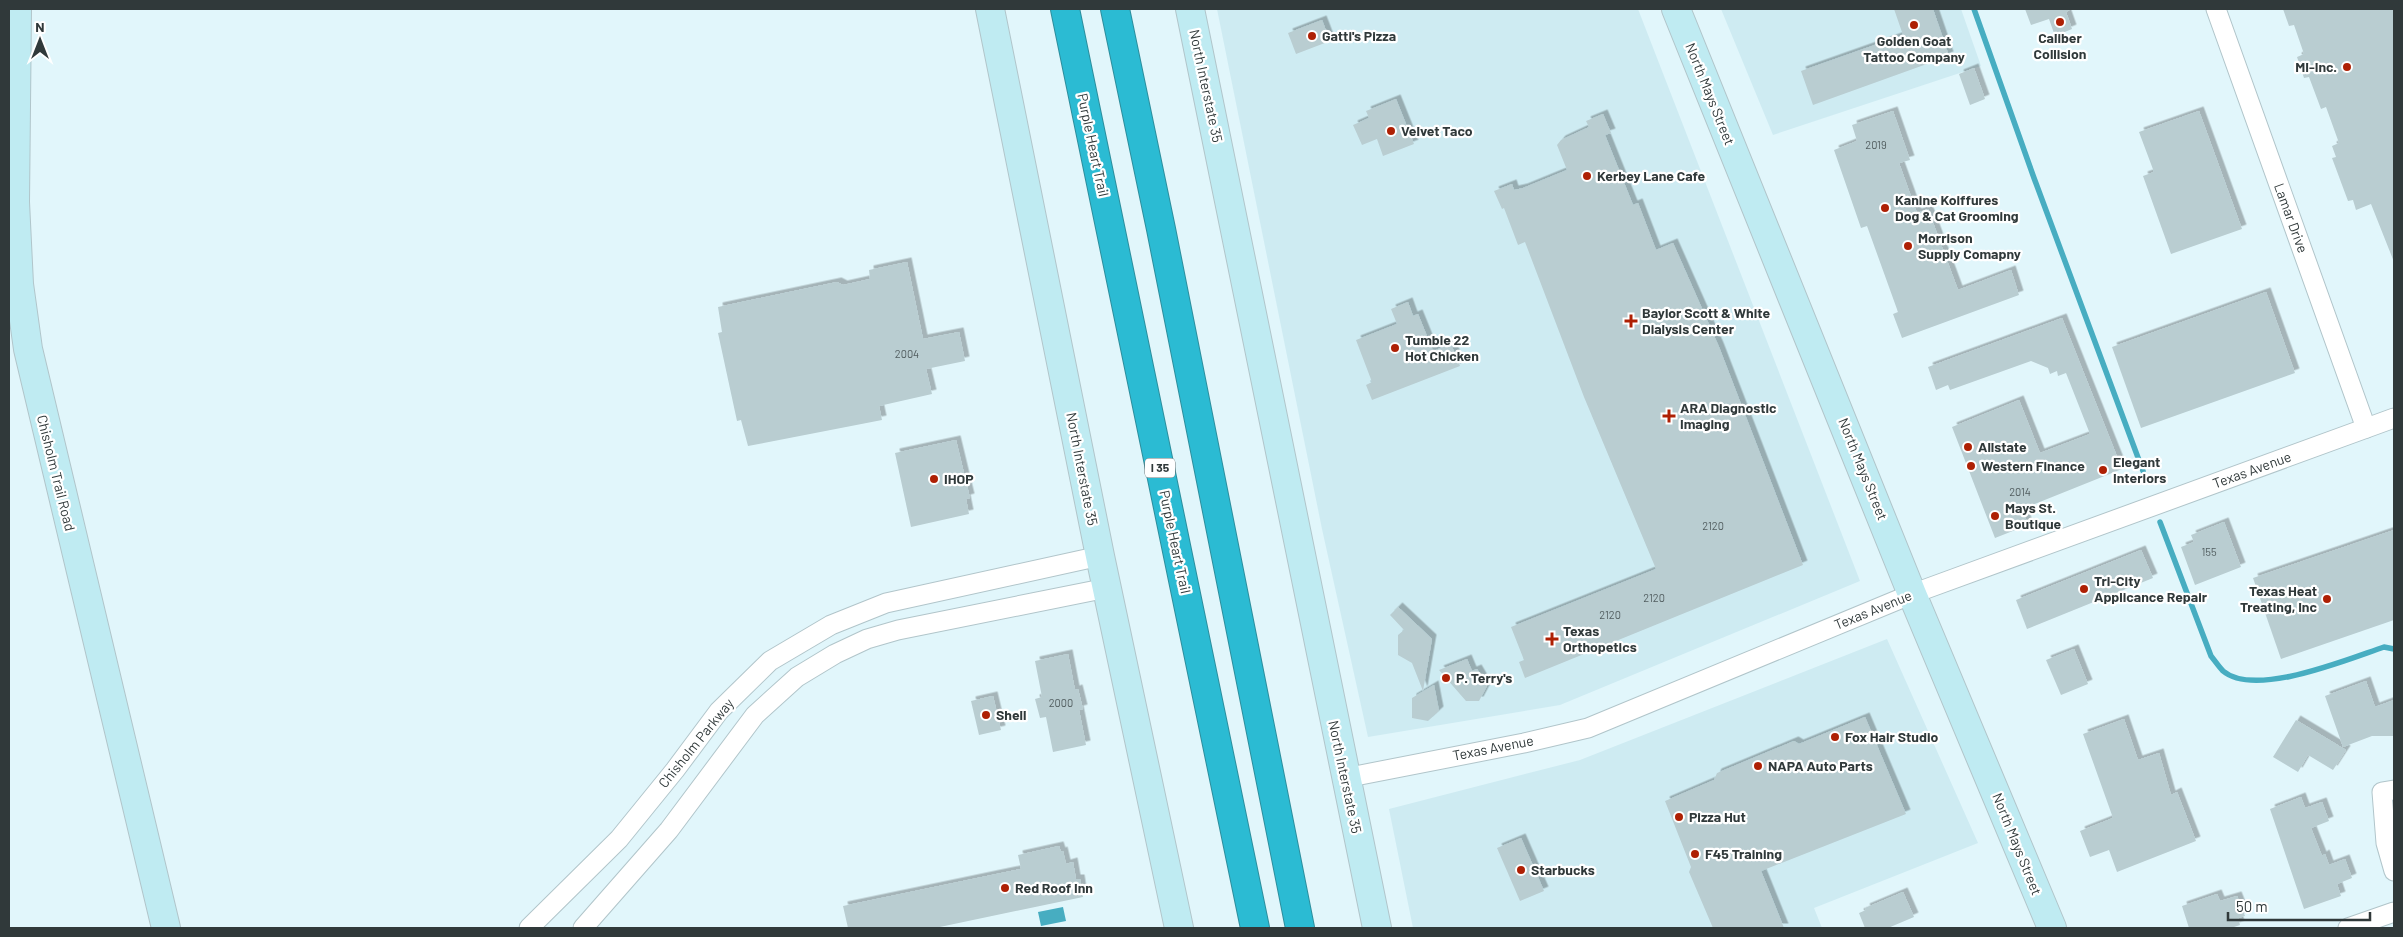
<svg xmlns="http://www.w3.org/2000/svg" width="2403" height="937" font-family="Barlow,sans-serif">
<defs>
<filter id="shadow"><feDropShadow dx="4.5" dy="-4.5" stdDeviation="0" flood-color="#0004"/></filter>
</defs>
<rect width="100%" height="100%" fill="#e1f6fb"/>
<!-- built -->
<g fill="#ceebf2">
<path d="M 1217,9 L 1638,9 L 1860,581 L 1560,705 L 1368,737 L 1322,529 Z"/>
<path d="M 1721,9 L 1961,9 L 1981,66 L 1773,135 Z"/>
<path d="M 1887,639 L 1978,843 L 1814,908 L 1822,928 L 1413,928 L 1389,809 L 1580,760 Z"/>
</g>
<!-- water -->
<path fill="#47adc1" d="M 1063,907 L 1066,921 L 1041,926 L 1038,912 Z"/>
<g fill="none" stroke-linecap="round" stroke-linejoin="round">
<!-- stream -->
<g stroke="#47adc1" stroke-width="5.5">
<path d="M 1974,9 L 2034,178 L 2143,471"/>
<path d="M 2160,522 L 2211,656 C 2215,661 2219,667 2223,671 C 2255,698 2348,659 2384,647 L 2394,649"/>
</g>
</g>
<!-- building -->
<g fill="#b9cdd1" filter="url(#shadow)">
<path d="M 1894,9 L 1933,9 L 1949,56 L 1813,105 L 1801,71 L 1903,35 Z"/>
<path d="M 2025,9 L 2071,9 L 2066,12 L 2072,29 L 2055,36 L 2049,19 L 2031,25 Z"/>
<path d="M 2283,9 L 2394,9 L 2394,262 L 2371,204 L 2356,210 L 2353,200 L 2348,201 L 2332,158 L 2336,157 L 2332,146 L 2339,143 L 2326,107 L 2321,109 L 2309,77 L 2304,78 L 2297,57 L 2304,54 L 2294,25 L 2289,26 Z"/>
<path d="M 1322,20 L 1330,41 L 1296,54 L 1288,33 Z"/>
<path d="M 1974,68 L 1985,99 L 1970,105 L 1959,74 Z"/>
<path d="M 1396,99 L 1414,144 L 1383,156 L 1377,139 L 1362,145 L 1353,125 L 1369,118 L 1366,111 Z"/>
<path d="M 1893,111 L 1910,160 L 1899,163 L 1917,213 L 1928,209 L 1958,290 L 2011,270 L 2019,295 L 1902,338 L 1893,314 L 1898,312 L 1867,226 L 1861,228 L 1834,150 L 1857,141 L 1852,125 Z"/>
<path d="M 2199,111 L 2242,229 L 2171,254 L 2143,176 L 2154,172 L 2139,132 Z"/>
<path d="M 1603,114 L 1611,133 L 1605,135 L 1633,205 L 1638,203 L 1656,250 L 1673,243 L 1719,347 L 1803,565 L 1525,678 L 1519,662 L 1524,660 L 1511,627 L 1656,569 L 1584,397 L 1525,242 L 1518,245 L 1504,208 L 1502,209 L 1494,191 L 1512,184 L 1514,190 L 1523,188 L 1567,170 L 1557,145 L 1561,140 L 1589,127 L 1586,121 Z"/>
<path d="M 907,262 L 923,339 L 959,332 L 965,361 L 926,369 L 932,394 L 879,406 L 882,420 L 748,446 L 741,420 L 737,421 L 718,333 L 722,332 L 718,307 L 837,282 L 843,285 L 870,279 L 869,270 Z"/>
<path d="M 2266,292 L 2295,373 L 2141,428 L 2112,347 Z"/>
<path d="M 1408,302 L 1413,316 L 1418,314 L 1433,351 L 1451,344 L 1460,366 L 1372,400 L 1366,385 L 1372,382 L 1356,340 L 1397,324 L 1391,309 Z"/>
<path d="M 2062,318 L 2122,469 L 2022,509 L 2028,525 L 1995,538 L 1952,427 L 2019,400 L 2040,453 L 2090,434 L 2066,373 L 2058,376 L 2057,371 L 2050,374 L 2048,368 L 2031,361 L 1950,390 L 1948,385 L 1936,390 L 1928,367 Z"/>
<path d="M 956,440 L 970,498 L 966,499 L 969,514 L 911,527 L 895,453 Z"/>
<path d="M 2224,522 L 2241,567 L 2195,585 L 2181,547 L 2194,542 L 2191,535 Z"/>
<path d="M 2394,530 L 2394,620 L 2281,659 L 2253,578 Z"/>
<path d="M 2141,550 L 2153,578 L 2027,629 L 2016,600 Z"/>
<path d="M 1398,607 L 1432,639 L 1423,691 L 1412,663 L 1398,655 L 1398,635 L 1404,630 L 1390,615 Z"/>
<path d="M 2074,649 L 2088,684 L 2061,695 L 2046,660 Z"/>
<path d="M 1068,654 L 1075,690 L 1078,689 L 1083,709 L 1079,710 L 1086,745 L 1053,752 L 1046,717 L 1040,718 L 1035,699 L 1042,697 L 1035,661 Z"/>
<path d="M 1467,659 L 1472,671 L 1477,669 L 1487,686 L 1479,701 L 1466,701 L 1439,670 Z"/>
<path d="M 2366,681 L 2375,707 L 2394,700 L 2394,736 L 2372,736 L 2343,747 L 2325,696 Z"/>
<path d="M 1434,685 L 1439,711 L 1428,721 L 1412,718 L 1412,698 Z"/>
<path d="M 993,696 L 1001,730 L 979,735 L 971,701 Z"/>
<path d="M 1865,717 L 1906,814 L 1761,871 L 1784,928 L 1713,928 L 1689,872 L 1691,867 L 1665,801 L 1714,780 L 1717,773 L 1794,741 L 1799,744 Z"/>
<path d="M 2124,719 L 2138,760 L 2159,753 L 2171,795 L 2177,792 L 2196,841 L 2117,872 L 2109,850 L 2090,857 L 2080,831 L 2113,818 L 2083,734 Z"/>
<path d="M 2296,720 L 2346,750 L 2333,770 L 2308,755 L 2298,772 L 2273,757 Z"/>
<path d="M 2301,797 L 2305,808 L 2322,802 L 2329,821 L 2311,828 L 2322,856 L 2325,854 L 2329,865 L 2345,859 L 2352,878 L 2337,884 L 2341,896 L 2304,909 L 2270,809 Z"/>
<path d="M 1521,838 L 1544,891 L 1520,901 L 1497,848 Z"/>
<path d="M 1059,846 L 1061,852 L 1063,851 L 1066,864 L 1073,862 L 1076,879 L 1080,879 L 1083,897 L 935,928 L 848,928 L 843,906 L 1021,869 L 1018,855 Z"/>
<path d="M 1903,892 L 1914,917 L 1888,928 L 1865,928 L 1859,913 L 1866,910 L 1865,908 Z"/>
<path d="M 2217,894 L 2220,901 L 2237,896 L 2245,916 L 2238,918 L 2240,925 L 2231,928 L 2189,928 L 2182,906 Z"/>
</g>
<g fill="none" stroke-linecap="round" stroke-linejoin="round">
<defs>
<g id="street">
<path d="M 2216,9 L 2366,428"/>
<path d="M 1345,778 L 1524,743 L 1588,728 L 1912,594 L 2394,418"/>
<path d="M 2394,790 L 2382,792 L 2386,843 L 2394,871"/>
<path d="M 529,928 L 619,839 L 675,770 L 719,711 L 770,661 L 831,625 L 886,603 L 1100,556"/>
<path d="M 583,928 L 669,830 L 755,715 L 797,677 L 835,654 L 867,639 L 898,630 L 1107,588"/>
<path d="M 2348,928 L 2394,912"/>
</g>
<g id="secondary">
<path d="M 17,9 L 15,202 L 19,284 L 28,349 L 166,928"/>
<path d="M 990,9 L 1100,556 L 1179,928"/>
<path d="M 1190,9 C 1255,315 1312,622 1377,928"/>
<path d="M 1676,9 L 1912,594 L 2052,928"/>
</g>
<g id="highway">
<path d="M 1065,9 L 1255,928"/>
<path d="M 1115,9 L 1161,229 L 1300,928"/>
</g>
</defs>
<!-- street casing -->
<use href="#street" stroke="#b1c5ca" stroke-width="21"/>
<!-- secondary casing -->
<use href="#secondary" stroke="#b1c5ca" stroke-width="30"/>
<!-- highway casing -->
<use href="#highway" stroke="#2d8e9d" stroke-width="30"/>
<!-- street -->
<use href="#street" stroke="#fff" stroke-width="19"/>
<!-- secondary -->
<use href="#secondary" stroke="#bfebf2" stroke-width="28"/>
<!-- highway -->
<use href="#highway" stroke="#2bbbd3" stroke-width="28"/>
</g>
<!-- markers -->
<g fill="#ae2004" stroke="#fff" stroke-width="2">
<circle cx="2060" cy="22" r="5"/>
<circle cx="1914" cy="25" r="5"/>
<circle cx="1312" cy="36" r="5"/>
<circle cx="2347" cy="67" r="5"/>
<circle cx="1391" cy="131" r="5"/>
<circle cx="1587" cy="176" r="5"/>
<circle cx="1885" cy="208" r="5"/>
<circle cx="1908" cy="246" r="5"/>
<path d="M1628.5 313.5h5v5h5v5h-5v5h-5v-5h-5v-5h5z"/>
<circle cx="1395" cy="348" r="5"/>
<path d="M1666.5 408.5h5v5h5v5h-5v5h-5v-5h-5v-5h5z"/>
<circle cx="1968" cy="447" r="5"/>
<circle cx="1971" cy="466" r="5"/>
<circle cx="2103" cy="470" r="5"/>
<circle cx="934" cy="479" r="5"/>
<circle cx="1995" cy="516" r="5"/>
<circle cx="2084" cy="589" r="5"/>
<circle cx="2327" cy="599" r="5"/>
<path d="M1549.5 631.5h5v5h5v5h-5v5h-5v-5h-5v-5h5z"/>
<circle cx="1446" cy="678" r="5"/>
<circle cx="986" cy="715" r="5"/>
<circle cx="1835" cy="737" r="5"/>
<circle cx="1758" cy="766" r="5"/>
<circle cx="1679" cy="817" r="5"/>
<circle cx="1695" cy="854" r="5"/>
<circle cx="1521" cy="870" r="5"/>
<circle cx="1005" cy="888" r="5"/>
</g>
<g text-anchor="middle" stroke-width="4.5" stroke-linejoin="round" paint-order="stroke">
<!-- number labels -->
<g font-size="11" fill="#525e60">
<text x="1876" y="149">2019</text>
<text x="907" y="358">2004</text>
<text x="2020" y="496">2014</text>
<text x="1713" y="530">2120</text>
<text x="2209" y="556">155</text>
<text x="1654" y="602">2120</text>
<text x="1610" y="619">2120</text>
<text x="1061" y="707">2000</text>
</g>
<!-- shield labels -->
<rect fill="#fff" stroke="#6e7475" stroke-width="1" x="1145" y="458.5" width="30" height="19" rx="4"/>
<g font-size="12" font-weight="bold" fill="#30393a">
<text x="1160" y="472">I 35</text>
</g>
<!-- poi labels -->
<g font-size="14" font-weight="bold" fill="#30393a" stroke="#fff" text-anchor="start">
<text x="1322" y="41">Gatti's Pizza</text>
<text x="2060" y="43" text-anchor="middle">Caliber<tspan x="2060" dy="16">Collision</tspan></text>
<text x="1914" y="46" text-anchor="middle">Golden Goat<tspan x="1914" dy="16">Tattoo Company</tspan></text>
<text x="2337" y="72" text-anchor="end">MI-Inc.</text>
<text x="1401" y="136">Velvet Taco</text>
<text x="1597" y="181">Kerbey Lane Cafe</text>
<text x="1895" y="205">Kanine Koiffures<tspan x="1895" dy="16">Dog &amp; Cat Grooming</tspan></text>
<text x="1918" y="243">Morrison<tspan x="1918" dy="16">Supply Comapny</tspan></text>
<text x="1642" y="318">Baylor Scott &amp; White<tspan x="1642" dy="16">Dialysis Center</tspan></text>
<text x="1405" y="345">Tumble 22<tspan x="1405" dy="16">Hot Chicken</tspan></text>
<text x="1680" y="413">ARA Diagnostic<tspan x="1680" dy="16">Imaging</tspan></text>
<text x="1978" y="452">Allstate</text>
<text x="2113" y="467">Elegant<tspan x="2113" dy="16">Interiors</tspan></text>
<text x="1981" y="471">Western Finance</text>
<text x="944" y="484">IHOP</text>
<text x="2005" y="513">Mays St.<tspan x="2005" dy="16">Boutique</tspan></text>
<text x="2094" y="586">Tri-City<tspan x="2094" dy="16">Applicance Repair</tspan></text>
<text x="2317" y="596" text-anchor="end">Texas Heat<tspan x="2317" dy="16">Treating, Inc</tspan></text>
<text x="1563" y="636">Texas<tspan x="1563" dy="16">Orthopetics</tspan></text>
<text x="1456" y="683">P. Terry's</text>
<text x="996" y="720">Shell</text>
<text x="1845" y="742">Fox Hair Studio</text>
<text x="1768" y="771">NAPA Auto Parts</text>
<text x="1689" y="822">Pizza Hut</text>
<text x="1705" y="859">F45 Training</text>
<text x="1531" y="875">Starbucks</text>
<text x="1015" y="893">Red Roof Inn</text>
</g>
<!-- street labels -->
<g font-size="14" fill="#30393a" stroke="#fff">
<text transform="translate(1206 86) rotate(78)" y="5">North Interstate 35</text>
<text transform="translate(1710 94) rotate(68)" y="5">North Mays Street</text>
<text transform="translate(1093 145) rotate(78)" y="5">Purple Heart Trail</text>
<text transform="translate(2291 218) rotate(70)" y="5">Lamar Drive</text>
<text transform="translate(1082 469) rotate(79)" y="5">North Interstate 35</text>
<text transform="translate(1863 469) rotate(68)" y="5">North Mays Street</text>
<text transform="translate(2252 470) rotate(-20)" y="5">Texas Avenue</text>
<text transform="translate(56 473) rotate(76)" y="5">Chisholm Trail Road</text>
<text transform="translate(1175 542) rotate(78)" y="5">Purple Heart Trail</text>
<text transform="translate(1873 610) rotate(-22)" y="5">Texas Avenue</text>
<text transform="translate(696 743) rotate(-51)" y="5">Chisholm Parkway</text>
<text transform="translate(1493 748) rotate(-11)" y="5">Texas Avenue</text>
<text transform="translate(1345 777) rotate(78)" y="5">North Interstate 35</text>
<text transform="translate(2017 844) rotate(68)" y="5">North Mays Street</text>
</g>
</g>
<!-- border -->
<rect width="2403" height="937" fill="none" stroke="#30393a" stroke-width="20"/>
<!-- north arrow -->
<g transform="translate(40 40)" stroke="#ffffff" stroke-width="4" paint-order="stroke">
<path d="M0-4L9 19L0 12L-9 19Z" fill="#30393a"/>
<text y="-8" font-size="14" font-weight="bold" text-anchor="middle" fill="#30393a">N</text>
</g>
<!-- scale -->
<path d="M2228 912v8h142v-8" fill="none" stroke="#30393a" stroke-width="2.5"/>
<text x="2236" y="912" font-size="15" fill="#30393a" stroke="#ffffff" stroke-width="4" paint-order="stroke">50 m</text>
</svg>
